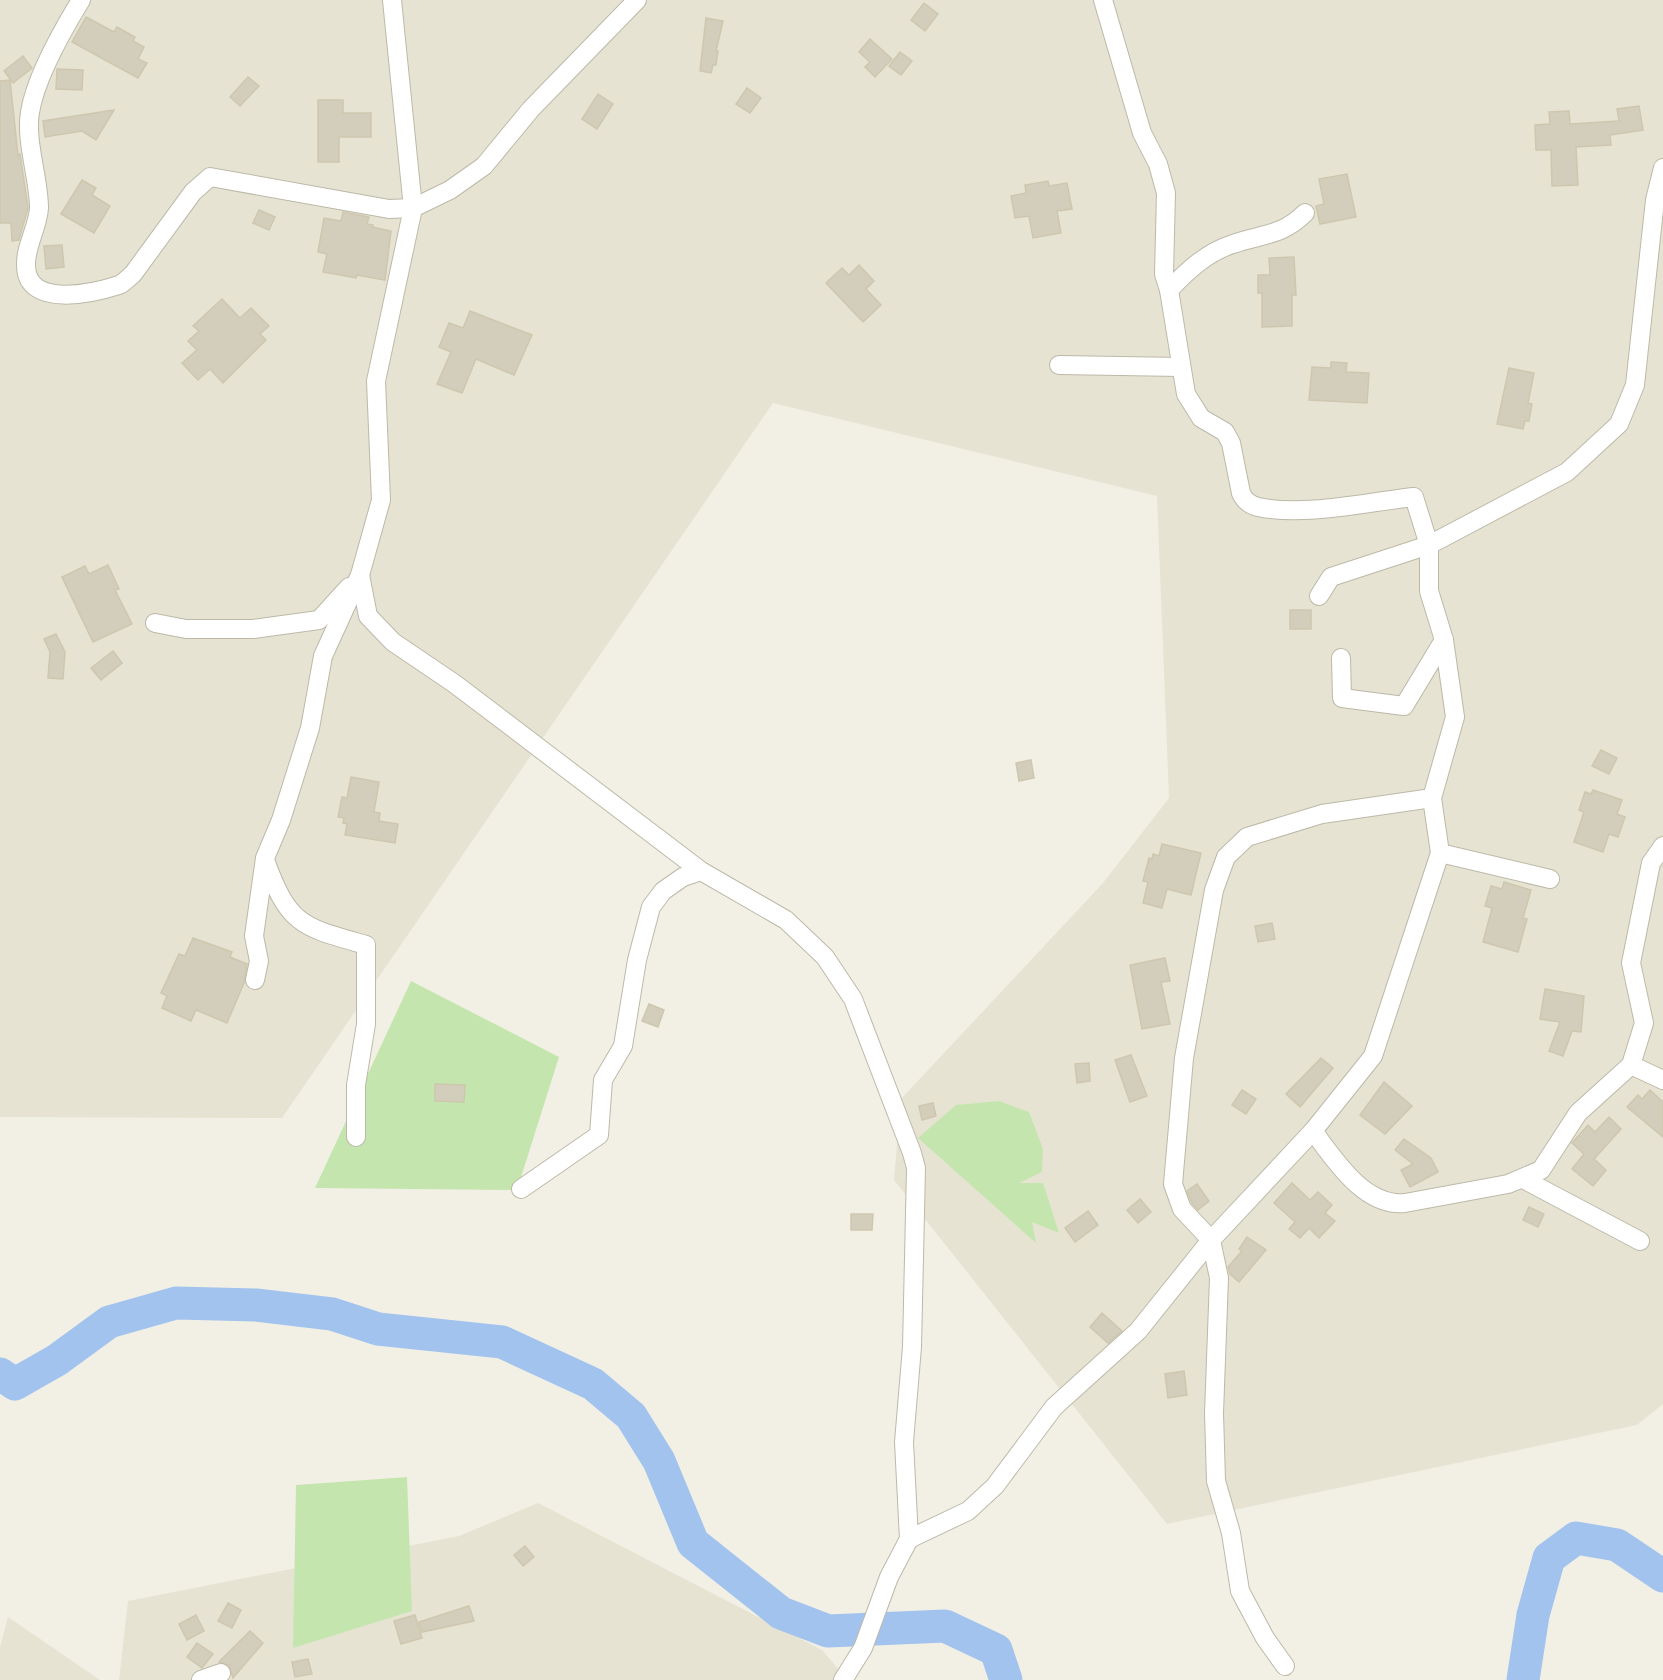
<svg xmlns="http://www.w3.org/2000/svg" width="1663" height="1680" font-family="'Open Sans',sans-serif">
<rect width="100%" height="100%" fill="#f2f0e5"/>
<!-- residential -->
<g fill="#e6e3d3">
<path d="M 0,0 L 1663,0 L 1663,1404 L 1637,1425 L 1167,1524 L 894,1180 L 901,1099 L 1103,883 L 1169,798 L 1157,496 L 773,403 L 282,1118 L 0,1117 Z"/>
<path d="M 538,1503 L 822,1650 L 848,1680 L 119,1680 L 128,1601 L 459,1536 Z"/>
<path d="M 8,1617 L 100,1680 L 0,1680 L 0,1647 Z"/>
</g>
<!-- green -->
<g fill="#c4e6ae">
<path d="M 411,981 L 559,1057 L 517,1190 L 315,1188 Z"/>
<path d="M 999,1101 L 1029,1112 L 1043,1149 L 1042,1172 L 1019,1183 L 1043,1183 L 1059,1233 L 1032,1222 L 1036,1243 L 918,1138 L 956,1105 Z"/>
<path d="M 407,1477 L 412,1611 L 293,1648 L 296,1485 Z"/>
</g>
<g fill="none" stroke-linecap="round" stroke-linejoin="round">
<!-- river -->
<g stroke="#a2c3ee" stroke-width="33">
<path d="M 0,1374 L 15,1384 L 57,1360 L 109,1322 L 176,1303 L 256,1305 L 332,1314 L 378,1329 L 502,1342 L 593,1384 L 631,1416 L 659,1461 L 693,1543 L 781,1613 L 828,1631 L 945,1626 L 996,1650 L 1006,1680"/>
<path d="M 1523,1680 L 1533,1615 L 1549,1558 L 1576,1538 L 1617,1545 L 1663,1576"/>
</g>
</g>
<!-- building -->
<g fill="#d3cebb" stroke="#cec7ae" stroke-width="1.5">
<path d="M 924,3 L 938,14 L 925,31 L 911,20 Z"/>
<path d="M 86,17 L 114,32 L 117,27 L 135,37 L 133,41 L 144,47 L 138,59 L 147,63 L 138,78 L 72,42 Z"/>
<path d="M 706,18 L 723,21 L 716,51 L 718,51 L 716,65 L 713,65 L 711,73 L 700,71 Z"/>
<path d="M 870,39 L 892,59 L 875,77 L 865,67 L 870,62 L 859,52 Z"/>
<path d="M 900,52 L 912,61 L 901,75 L 889,66 Z"/>
<path d="M 23,56 L 32,68 L 13,83 L 4,71 Z"/>
<path d="M 57,69 L 83,70 L 82,90 L 56,89 Z"/>
<path d="M 248,77 L 259,86 L 240,106 L 230,97 Z"/>
<path d="M 10,80 L 18,155 L 20,154 L 28,208 L 19,240 L 12,241 L 11,223 L 0,223 L 0,81 Z"/>
<path d="M 747,88 L 761,98 L 750,113 L 736,104 Z"/>
<path d="M 598,94 L 613,104 L 597,129 L 582,119 Z"/>
<path d="M 318,100 L 343,100 L 343,113 L 371,113 L 371,137 L 339,137 L 339,162 L 318,162 Z"/>
<path d="M 1639,106 L 1643,130 L 1610,135 L 1611,145 L 1576,147 L 1578,185 L 1552,186 L 1551,150 L 1536,150 L 1535,125 L 1550,124 L 1549,112 L 1569,111 L 1570,124 L 1619,121 L 1617,109 Z"/>
<path d="M 114,110 L 96,140 L 82,131 L 45,137 L 43,121 Z"/>
<path d="M 1347,174 L 1356,217 L 1320,224 L 1316,206 L 1324,204 L 1319,179 Z"/>
<path d="M 82,180 L 96,188 L 92,195 L 110,206 L 94,233 L 61,214 Z"/>
<path d="M 1048,181 L 1049,186 L 1067,183 L 1072,209 L 1057,211 L 1061,233 L 1033,238 L 1029,216 L 1015,218 L 1011,196 L 1026,193 L 1025,185 Z"/>
<path d="M 259,210 L 275,217 L 269,230 L 253,223 Z"/>
<path d="M 343,212 L 369,217 L 367,224 L 373,225 L 372,227 L 391,231 L 385,280 L 357,275 L 356,278 L 323,272 L 327,254 L 318,252 L 324,218 L 341,221 Z"/>
<path d="M 62,245 L 64,267 L 46,269 L 44,246 Z"/>
<path d="M 1294,257 L 1296,295 L 1292,295 L 1292,326 L 1262,327 L 1262,293 L 1258,293 L 1258,275 L 1270,275 L 1269,258 Z"/>
<path d="M 859,265 L 874,281 L 866,289 L 881,305 L 863,322 L 826,283 L 842,268 L 849,275 Z"/>
<path d="M 222,299 L 240,318 L 251,308 L 269,326 L 260,334 L 266,340 L 223,383 L 210,369 L 198,380 L 182,363 L 197,350 L 188,341 L 199,331 L 193,326 Z"/>
<path d="M 470,311 L 532,335 L 514,375 L 476,359 L 462,393 L 437,384 L 451,352 L 439,347 L 449,323 L 463,328 Z"/>
<path d="M 1331,362 L 1347,363 L 1346,372 L 1369,373 L 1367,403 L 1309,400 L 1312,367 L 1331,368 Z"/>
<path d="M 1509,368 L 1534,373 L 1528,403 L 1532,404 L 1529,421 L 1525,421 L 1523,429 L 1497,424 Z"/>
<path d="M 108,565 L 119,589 L 115,590 L 132,624 L 93,642 L 62,577 L 85,566 L 89,574 Z"/>
<rect x="1290" y="610" width="21" height="19"/>
<path d="M 56,634 L 65,652 L 63,679 L 48,678 L 50,652 L 44,639 Z"/>
<path d="M 113,651 L 122,663 L 101,680 L 91,668 Z"/>
<path d="M 1601,750 L 1617,758 L 1609,774 L 1592,766 Z"/>
<path d="M 1031,760 L 1034,778 L 1019,781 L 1016,763 Z"/>
<path d="M 351,777 L 379,782 L 374,812 L 380,813 L 379,821 L 398,824 L 395,843 L 345,835 L 347,824 L 343,823 L 344,818 L 338,817 L 342,797 L 347,798 Z"/>
<path d="M 1593,790 L 1622,800 L 1617,814 L 1625,817 L 1618,837 L 1609,834 L 1603,852 L 1574,842 L 1584,812 L 1579,810 L 1585,792 L 1591,794 Z"/>
<path d="M 1162,844 L 1201,853 L 1191,895 L 1167,889 L 1162,908 L 1143,903 L 1148,882 L 1143,881 L 1149,858 L 1152,859 L 1153,854 L 1159,856 Z"/>
<path d="M 1504,882 L 1531,890 L 1523,918 L 1527,919 L 1518,952 L 1483,942 L 1492,908 L 1485,906 L 1491,886 L 1502,889 Z"/>
<path d="M 1272,923 L 1275,939 L 1258,942 L 1255,926 Z"/>
<path d="M 193,938 L 232,952 L 230,957 L 247,964 L 244,983 L 227,1023 L 196,1010 L 191,1021 L 162,1008 L 167,996 L 161,993 L 179,954 L 185,956 Z"/>
<path d="M 1165,958 L 1170,981 L 1161,982 L 1170,1024 L 1142,1029 L 1130,965 Z"/>
<path d="M 1545,989 L 1584,996 L 1581,1032 L 1572,1031 L 1563,1056 L 1549,1051 L 1560,1022 L 1540,1019 Z"/>
<path d="M 649,1004 L 664,1010 L 658,1027 L 642,1021 Z"/>
<path d="M 1131,1055 L 1147,1096 L 1130,1102 L 1115,1060 Z"/>
<path d="M 1321,1058 L 1333,1068 L 1300,1107 L 1286,1094 Z"/>
<path d="M 1089,1063 L 1090,1081 L 1077,1083 L 1075,1064 Z"/>
<path d="M 1384,1082 L 1412,1106 L 1385,1134 L 1360,1115 Z"/>
<path d="M 435,1084 L 465,1085 L 464,1102 L 435,1101 Z"/>
<path d="M 1242,1090 L 1256,1099 L 1246,1114 L 1232,1105 Z"/>
<path d="M 1650,1090 L 1663,1102 L 1663,1137 L 1627,1107 L 1638,1095 L 1642,1099 Z"/>
<path d="M 933,1103 L 936,1116 L 922,1120 L 919,1106 Z"/>
<path d="M 1609,1117 L 1621,1129 L 1594,1159 L 1606,1170 L 1593,1186 L 1572,1169 L 1584,1154 L 1572,1143 L 1588,1125 L 1595,1132 Z"/>
<path d="M 1404,1139 L 1431,1158 L 1438,1172 L 1410,1187 L 1401,1170 L 1413,1164 L 1395,1150 Z"/>
<path d="M 1292,1183 L 1310,1200 L 1318,1192 L 1332,1205 L 1325,1213 L 1335,1221 L 1319,1238 L 1309,1228 L 1300,1238 L 1289,1229 L 1295,1222 L 1274,1203 Z"/>
<path d="M 1197,1184 L 1209,1201 L 1198,1210 L 1192,1203 L 1187,1191 Z"/>
<path d="M 1140,1199 L 1151,1212 L 1138,1223 L 1127,1210 Z"/>
<path d="M 1529,1207 L 1544,1214 L 1538,1227 L 1523,1220 Z"/>
<path d="M 1088,1211 L 1098,1225 L 1075,1242 L 1065,1228 Z"/>
<path d="M 851,1214 L 873,1214 L 872,1230 L 851,1230 Z"/>
<path d="M 1247,1237 L 1266,1250 L 1239,1282 L 1230,1274 L 1228,1267 L 1242,1251 L 1239,1249 Z"/>
<path d="M 1102,1313 L 1122,1331 L 1108,1343 L 1090,1327 Z"/>
<path d="M 1184,1371 L 1187,1395 L 1168,1398 L 1165,1374 Z"/>
<path d="M 525,1546 L 534,1557 L 523,1566 L 514,1555 Z"/>
<path d="M 228,1603 L 241,1610 L 232,1628 L 218,1621 Z"/>
<path d="M 469,1606 L 474,1621 L 422,1632 L 419,1622 Z"/>
<path d="M 196,1615 L 204,1631 L 187,1640 L 179,1624 Z"/>
<path d="M 415,1615 L 422,1638 L 401,1644 L 394,1621 Z"/>
<path d="M 250,1631 L 263,1643 L 233,1678 L 229,1665 L 219,1662 Z"/>
<path d="M 197,1643 L 213,1654 L 202,1668 L 187,1657 Z"/>
<path d="M 308,1659 L 312,1674 L 295,1677 L 292,1662 Z"/>
</g>
<g fill="none" stroke-linecap="round" stroke-linejoin="round">
<defs>
<g id="minor">
<path d="M 81,0 C 62,31 36,76 30,112 C 25,141 39,178 39,208 C 38,227 25,247 26,266 C 27,309 94,293 119,285 C 124,283 129,277 133,274 L 193,192 L 210,177 L 389,209 L 413,208 L 450,190 L 484,166 L 531,109 L 637,0"/>
<path d="M 1103,0 L 1142,133 L 1158,164 L 1166,193 L 1164,274 L 1169,290"/>
<path d="M 1059,365 L 1181,367"/>
<path d="M 360,575 L 368,616 L 393,642 L 455,684 L 701,871 L 786,920 L 825,957 L 853,999 L 912,1153 L 916,1168 L 912,1347 L 904,1442 L 909,1539 L 889,1577 L 863,1648 L 843,1680"/>
<path d="M 1319,596 L 1331,577 L 1429,545 L 1567,472 L 1619,424 L 1635,385 L 1655,200 L 1663,168"/>
<path d="M 155,623 L 186,629 L 253,629 L 319,620 L 349,587"/>
<path d="M 1341,658 L 1342,698 L 1404,706 L 1444,640"/>
<path d="M 1440,853 L 1550,879"/>
<path d="M 265,860 C 289,926 302,927 366,945 L 366,1024 L 356,1085 L 356,1137"/>
<path d="M 255,980 L 259,961 L 254,936 L 265,858 L 281,820 L 310,728 L 323,656 L 360,575 L 381,500 L 376,381 L 413,208 L 392,0"/>
<path d="M 1631,1065 L 1663,1080"/>
<path d="M 1313,1131 C 1334,1159 1364,1207 1405,1203 L 1508,1184 L 1541,1170 L 1578,1113 L 1631,1065 L 1644,1023 L 1631,963 L 1651,863 L 1663,846"/>
<path d="M 1523,1179 L 1640,1241"/>
<path d="M 521,1189 L 599,1135 L 603,1080 L 623,1046 L 637,960 L 651,907 L 663,891 L 683,877 L 701,871"/>
<path d="M 909,1539 L 968,1511 L 995,1486 L 1054,1407 L 1138,1331 L 1211,1240 L 1313,1131 L 1373,1056 L 1440,853 L 1432,798 L 1455,717 L 1444,640 L 1429,591 L 1429,545 L 1414,497 C 1367,502 1304,517 1258,507 C 1250,505 1244,500 1241,493 L 1231,443 L 1225,432 L 1201,418 L 1186,394 L 1169,290 C 1187,271 1207,252 1233,244 C 1262,234 1282,236 1305,213"/>
<path d="M 1285,1666 L 1265,1638 L 1240,1591 L 1231,1533 L 1216,1481 L 1214,1413 L 1219,1278 L 1211,1240 L 1182,1209 L 1173,1184 L 1184,1058 L 1214,890 L 1226,857 L 1247,837 L 1322,814 L 1432,798"/>
<path d="M 201,1680 L 221,1673"/>
</g>
</defs>
<!-- minor casing -->
<use href="#minor" stroke="#bdb9a8" stroke-width="20"/>
<!-- minor -->
<use href="#minor" stroke="#fff" stroke-width="18"/>
</g>
</svg>
